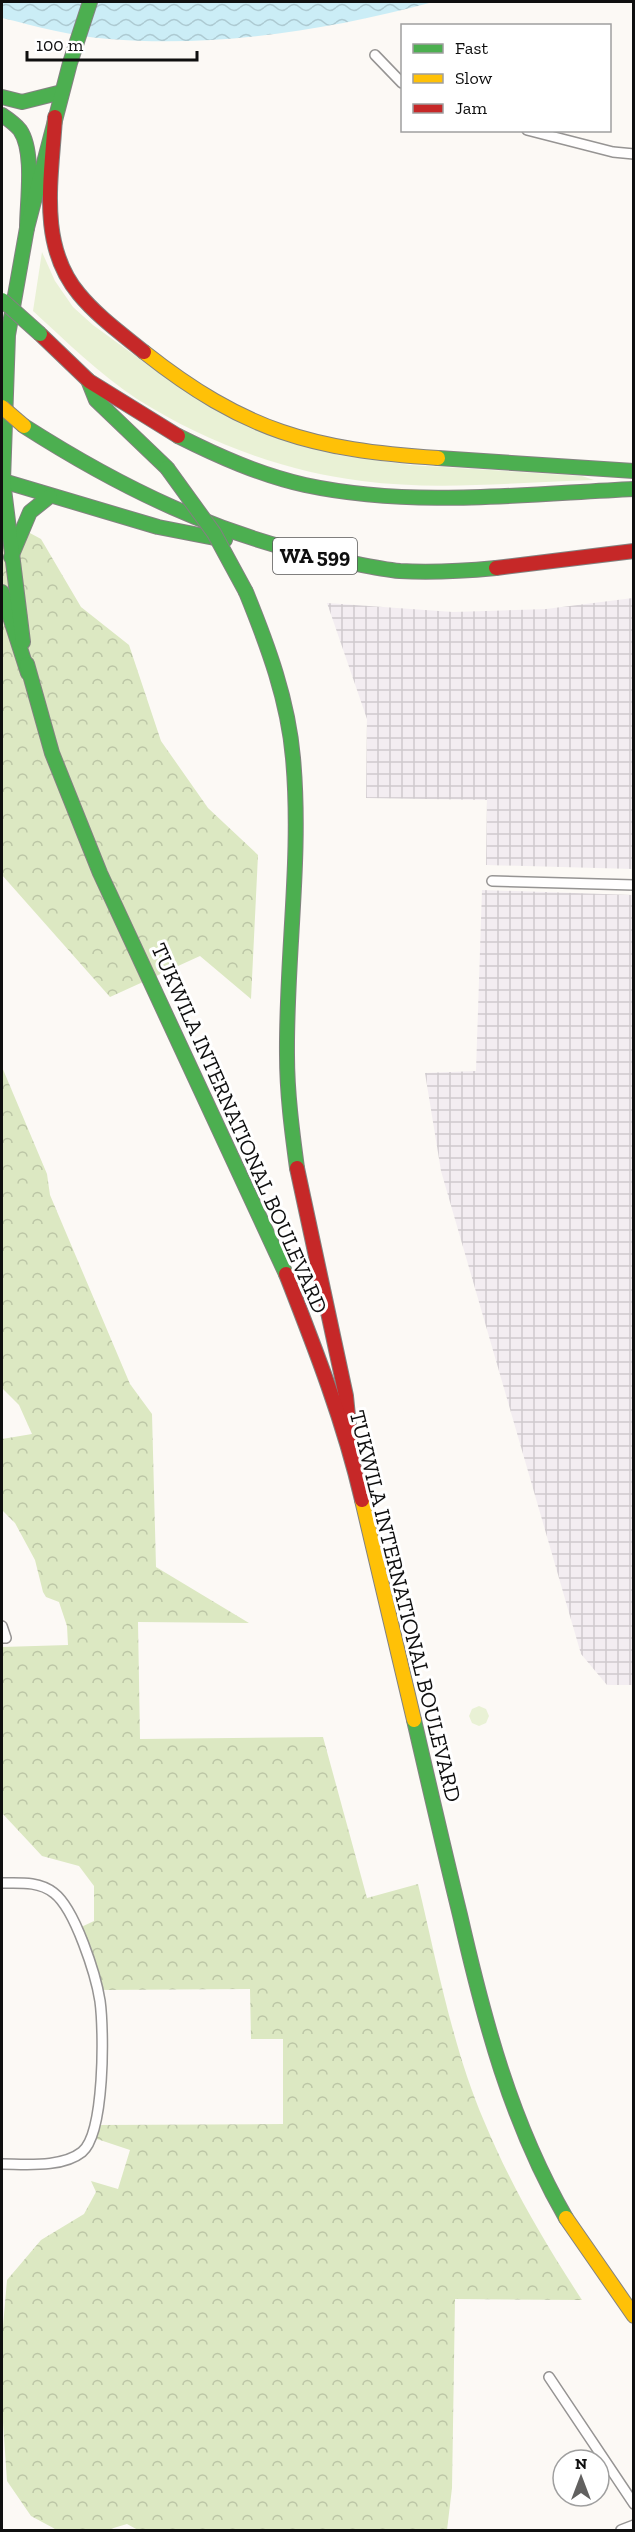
<svg xmlns="http://www.w3.org/2000/svg" width="635" height="2532" font-family="'Zilla Slab',serif">
<defs>
<pattern id="industrial-grid" width="8" height="8" patternUnits="userSpaceOnUse" patternTransform="scale(1.5)"><rect width="8" height="8" fill="#f3edf1"/><path d="M0 4h8M4 0v8" fill="none" stroke="#cfcacd"/></pattern>
<pattern id="forest-crowns" width="20" height="18" patternUnits="userSpaceOnUse" patternTransform="scale(1.5)"><rect width="20" height="18" fill="#dce8c2"/><path d="M2 6a3 3 0 1 1 6 0M12 15a3 3 0 1 1 6 0" fill="none" stroke="#bcc6a6"/></pattern>
<pattern id="water-waves" width="16" height="10" patternUnits="userSpaceOnUse" patternTransform="scale(1.5)"><rect width="16" height="10" fill="#cbedf6"/><path d="M0 5q4-4 8 0t8 0" fill="none" stroke="#adcad2"/></pattern>
</defs>
<rect width="100%" height="100%" fill="#fcf9f5"/>
<!-- industrial -->
<g fill="url(#industrial-grid)">
<path d="M 633,598 L 633,869 L 486,865 L 487,800 L 366,798 L 367,719 L 327,603 L 453,612 L 546,609 Z"/>
<path d="M 482,890 L 633,895 L 633,1685 L 607,1685 L 581,1654 L 441,1171 L 425,1073 L 476,1071 Z"/>
</g>
<!-- grass -->
<g fill="#e9f1d5">
<path d="M 42,252 L 55,281 L 73,307 L 93,325 L 156,371 L 337,455 L 411,465 L 582,476 L 594,480 C 518,482 438,491 362,481 C 283,471 205,442 137,399 C 99,374 67,342 33,311 Z"/>
<path d="M 479,1706 L 486,1709 L 489,1716 L 486,1723 L 479,1726 L 472,1723 L 469,1716 L 472,1709 Z"/>
</g>
<!-- forest -->
<g fill="url(#forest-crowns)">
<path d="M 2,518 L 41,539 L 81,607 L 129,645 L 161,741 L 208,808 L 258,855 L 251,999 L 200,956 L 110,997 L 2,875 Z"/>
<path d="M 2,1067 L 47,1174 L 50,1195 L 130,1384 L 152,1414 L 156,1567 L 249,1623 L 138,1622 L 140,1739 L 323,1737 L 367,1898 L 418,1884 C 437,1963 452,2046 484,2121 C 510,2184 544,2242 582,2300 L 455,2299 L 452,2488 L 447,2530 L 138,2530 L 127,2524 L 107,2530 L 57,2530 L 31,2516 L 7,2481 L 2,2408 L 2,2338 L 7,2280 L 41,2240 L 84,2214 L 96,2192 L 91,2181 L 118,2189 L 130,2150 L 94,2138 L 97,2125 L 283,2124 L 283,2039 L 251,2039 L 250,1989 L 98,1990 L 77,1929 L 94,1921 L 94,1886 L 79,1866 L 42,1856 L 2,1813 L 2,1647 L 68,1645 L 67,1626 L 59,1602 L 46,1597 L 43,1592 L 35,1560 L 15,1523 L 2,1510 L 2,1439 L 32,1434 L 19,1405 L 2,1388 Z"/>
</g>
<!-- water -->
<path fill="url(#water-waves)" d="M 2,2 L 433,2 C 329,30 216,48 109,39 C 73,37 36,26 2,18 Z"/>
<g fill="none" stroke-linecap="round" stroke-linejoin="round">
<defs>
<g id="street">
<path d="M 375,55 L 402,83"/>
<path d="M 527,130 L 613,152 L 634,154"/>
<path d="M 492,881 L 634,885"/>
<path d="M 2,1626 L 6,1638 L 2,1638"/>
<path d="M 2,1883 C 19,1883 39,1881 54,1893 C 75,1909 96,1975 100,2001 C 104,2030 105,2133 82,2152 C 62,2168 25,2164 2,2164"/>
<path d="M 549,2377 L 634,2504"/>
<path d="M 621,2530 L 634,2525"/>
</g>
<g id="fast">
<path d="M 2,97 L 22,102 L 62,92"/>
<path d="M 2,115 C 8,119 15,124 20,130 C 35,152 27,202 27,228"/>
<path d="M 88,380 L 96,400 L 167,468"/>
<path d="M 24,426 C 121,488 219,536 332,559 C 355,563 377,569 400,571 C 431,573 464,571 496,568"/>
<path d="M 178,436 C 218,456 260,475 305,485 C 413,508 525,494 634,489"/>
<path d="M 438,458 L 634,471"/>
<path d="M 3,481 L 158,527 L 225,540"/>
<path d="M 11,557 L 30,512 L 50,496"/>
<path d="M 2,592 L 28,673"/>
<path d="M 246,592 C 268,646 288,700 293,758 C 302,857 286,956 287,1055 C 287,1093 292,1131 297,1168"/>
<path d="M 23,642 L 3,481 L 8,335 L 27,228 L 70,63 L 90,2"/>
<path d="M 27,664 L 52,753 L 100,873 L 286,1274"/>
<path d="M 414,1720 C 429,1785 444,1850 460,1915 C 484,2020 511,2123 566,2218"/>
</g>
<g id="slow">
<path d="M 144,352 C 244,431 312,450 438,458"/>
<path d="M 362,1500 L 414,1720"/>
<path d="M 566,2218 L 634,2316"/>
</g>
<g id="jam">
<path d="M 55,117 C 52,176 37,244 79,294 C 97,316 122,334 144,352"/>
<path d="M 40,334 L 89,381 L 178,436"/>
<path d="M 496,568 L 634,551"/>
<path d="M 297,1168 L 346,1396 L 352,1456"/>
<path d="M 286,1274 C 315,1348 344,1422 362,1500"/>
</g>
</defs>
<!-- street casing -->
<use href="#street" stroke="#969493" stroke-width="12"/>
<!-- fast casing -->
<use href="#fast" stroke="#838280" stroke-width="16"/>
<!-- slow casing -->
<use href="#slow" stroke="#838280" stroke-width="16"/>
<!-- jam casing -->
<use href="#jam" stroke="#838280" stroke-width="16"/>
<!-- street -->
<use href="#street" stroke="#fffefe" stroke-width="9"/>
<!-- fast -->
<use href="#fast" stroke="#4caf50" stroke-width="14"/>
<!-- slow -->
<use href="#slow" stroke="#ffc107" stroke-width="14"/>
<!-- jam -->
<use href="#jam" stroke="#c62828" stroke-width="14"/>
<defs>
<g id="fast-bridge">
<path d="M 2,300 L 40,334"/>
<path d="M 167,468 L 214,533 L 246,592"/>
</g>
<path id="slow-bridge" d="M 2,407 L 24,426"/>
</defs>
<!-- fast-bridge casing -->
<use href="#fast-bridge" stroke="#838280" stroke-width="16" stroke-linecap="butt"/>
<!-- slow-bridge casing -->
<use href="#slow-bridge" stroke="#838280" stroke-width="16" stroke-linecap="butt"/>
<!-- fast-bridge -->
<use href="#fast-bridge" stroke="#4caf50" stroke-width="14"/>
<!-- slow-bridge -->
<use href="#slow-bridge" stroke="#ffc107" stroke-width="14"/>
</g>
<g text-anchor="middle" stroke-width="6" stroke-linejoin="round" paint-order="stroke">
<!-- shield labels -->
<rect fill="#fff" stroke="#575757" stroke-width="1.5" x="273" y="538" width="84" height="36" rx="4.5"/>
<g font-size="21" font-weight="bold" fill="#0f0f0f">
<text x="315" y="563">WA 599</text>
</g>
<!-- street labels -->
<g font-size="22" fill="#0f0f0f" stroke="#fff">
<text transform="translate(240 1128) rotate(66)" y="8">TUKWILA INTERNATIONAL BOULEVARD</text>
<text transform="translate(406 1606) rotate(76)" y="8">TUKWILA INTERNATIONAL BOULEVARD</text>
</g>
</g>
<!-- border -->
<rect width="635" height="2532" fill="none" stroke="#0f0f0f" stroke-width="6"/>
<!-- legend -->
<rect x="401" y="24" width="210" height="108" fill="#ffffff" stroke="#9f9f9f" stroke-width="1.5"/>
<rect x="413" y="44" width="30" height="9" fill="#4caf50" stroke="#9f9f9f" stroke-width="1.5"/>
<text x="455" y="54" font-size="18" fill="#0f0f0f">Fast</text>
<rect x="413" y="74" width="30" height="9" fill="#ffc107" stroke="#9f9f9f" stroke-width="1.5"/>
<text x="455" y="84" font-size="18" fill="#0f0f0f">Slow</text>
<rect x="413" y="104" width="30" height="9" fill="#c62828" stroke="#9f9f9f" stroke-width="1.5"/>
<text x="455" y="114" font-size="18" fill="#0f0f0f">Jam</text>
<!-- north arrow -->
<g transform="translate(581 2478)"><circle r="28" fill="#ffffff" stroke="#9f9f9f" stroke-width="1.5"/>
<path d="M0-4.5L10 22L0 15L-10 22Z" fill="#626160"/>
<text y="-9" font-size="16" font-weight="bold" text-anchor="middle" fill="#0f0f0f">N</text>
</g>
<!-- scale -->
<path d="M27 51v9h170v-9" fill="none" stroke="#0f0f0f" stroke-width="3"/>
<text x="36" y="51" font-size="18" fill="#0f0f0f" stroke="#ffffff" stroke-width="4.5" paint-order="stroke">100 m</text>
</svg>
